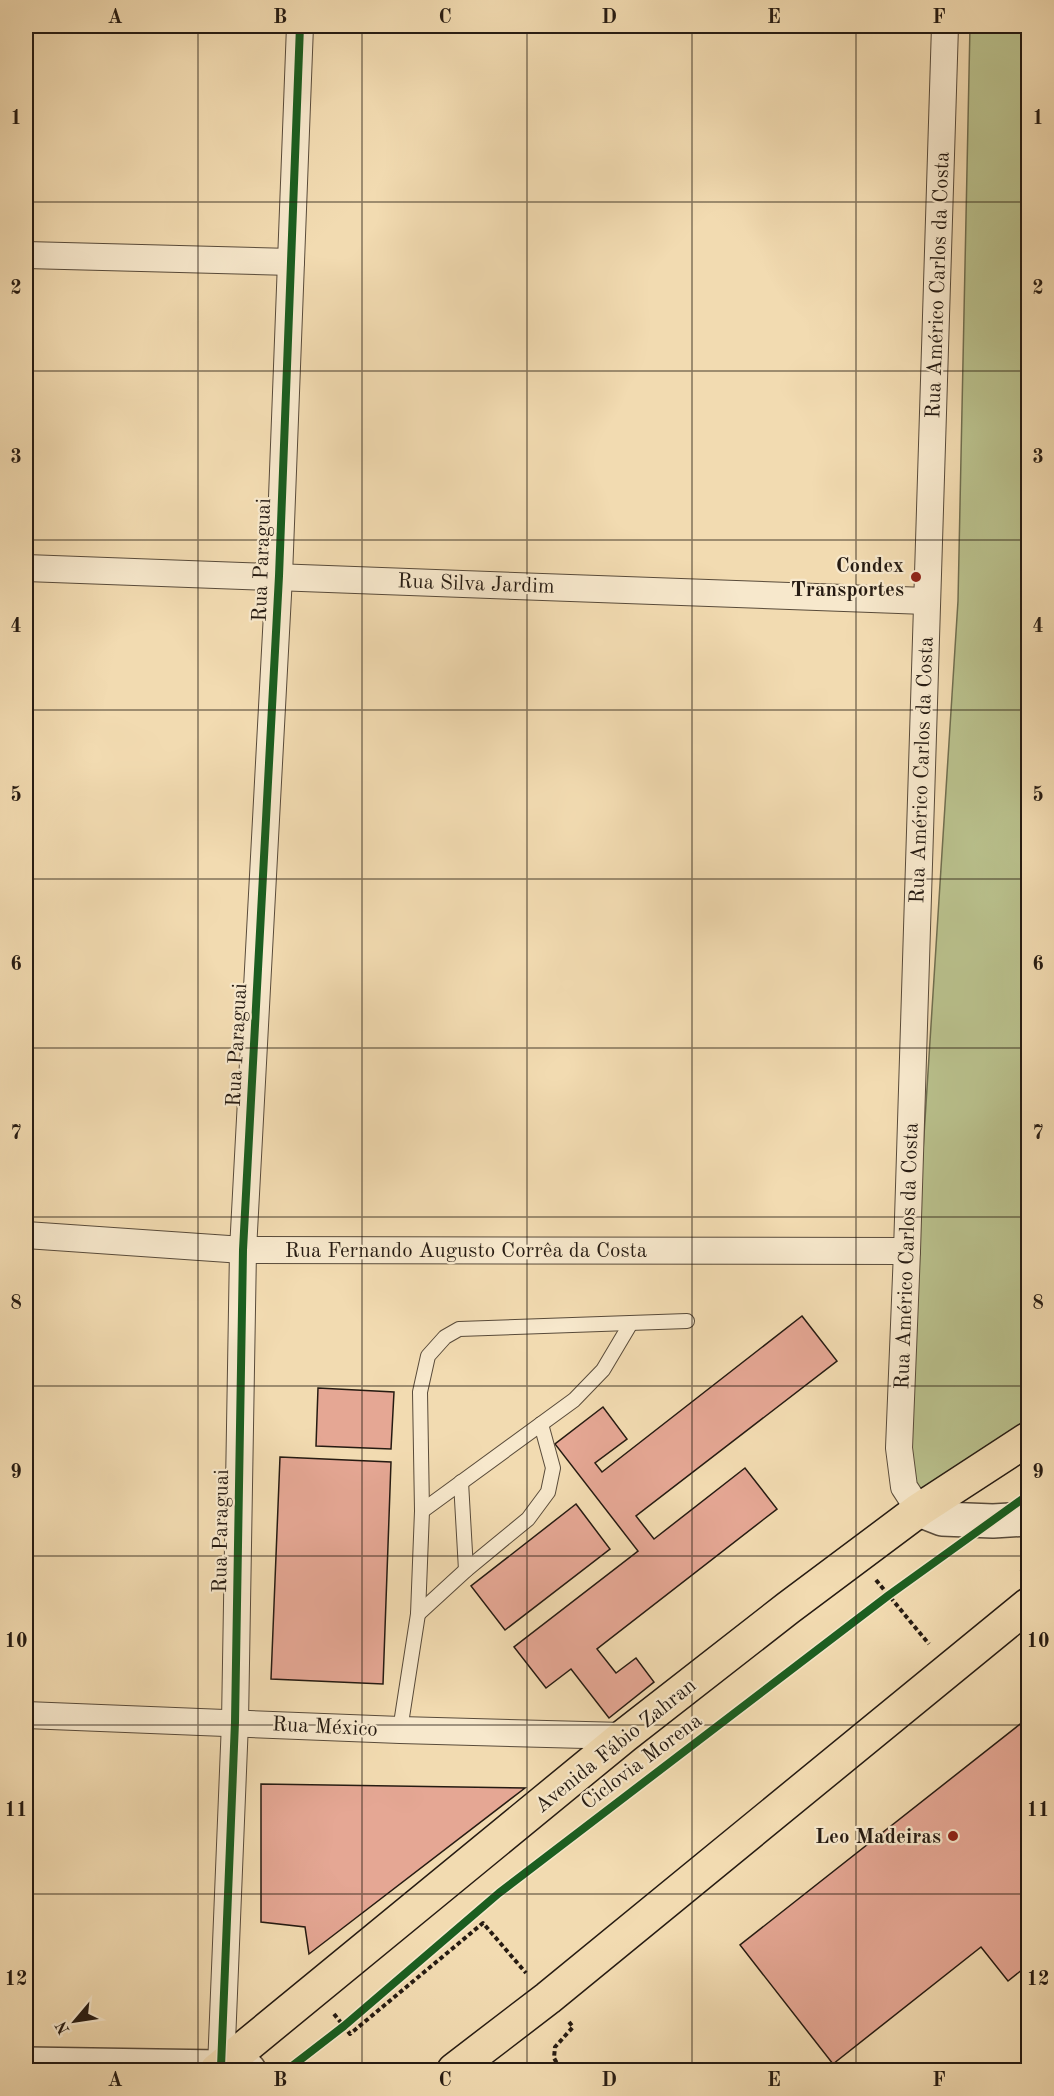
<svg xmlns="http://www.w3.org/2000/svg" width="1054" height="2096" font-family="'Old Standard TT',serif">
<rect width="100%" height="100%" fill="#f2dbb1"/>
<filter id="stains"><feTurbulence type="fractalNoise" baseFrequency=".00333" numOctaves="4"/><feColorMatrix values="0 0 0 0 .2 0 0 0 0 .09 0 0 0 0 .02 0 0 0 .5 -.17"/></filter>
<radialGradient id="worn" r=".72"><stop offset=".6" stop-color="#630" stop-opacity="0"/><stop offset="1" stop-color="#630" stop-opacity=".3"/></radialGradient>
<!-- green -->
<path fill="#b9c08c" stroke="#706e4f" stroke-width="1.5" d="M 970,26 L 1028,26 L 1028,1434 L 919,1508 L 901,1447 L 916,1261 L 958,601 Z"/>
<!-- building -->
<g fill="#e5a794" stroke="#261b12" stroke-width="1.5">
<path d="M 802,1316 L 837,1361 L 636,1516 L 654,1539 L 745,1468 L 777,1509 L 597,1649 L 616,1673 L 636,1658 L 654,1682 L 609,1718 L 571,1669 L 546,1688 L 514,1647 L 638,1551 L 555,1444 L 603,1407 L 627,1439 L 595,1463 L 602,1472 Z"/>
<path d="M 318,1388 L 394,1392 L 391,1449 L 316,1446 Z"/>
<path d="M 280,1457 L 391,1462 L 383,1684 L 271,1679 Z"/>
<path d="M 576,1504 L 610,1549 L 505,1630 L 471,1586 Z"/>
<path d="M 1024,1721 L 1028,1727 L 1028,1965 L 1008,1981 L 981,1947 L 833,2064 L 740,1945 Z"/>
<path d="M 261,1784 L 525,1788 L 309,1954 L 305,1927 L 261,1922 Z"/>
</g>
<g fill="none" stroke-linecap="round" stroke-linejoin="round">
<defs>
<g id="service">
<path d="M 461,1482 L 466,1570"/>
<path d="M 422,1511 L 574,1400 L 603,1370 L 631,1323"/>
<path d="M 418,1614 L 466,1570 L 528,1519 L 548,1492 L 553,1468 L 541,1424"/>
<path d="M 400,1730 L 418,1614 L 422,1511 L 420,1392 L 428,1356 L 445,1337 L 459,1329 L 687,1321"/>
</g>
<g id="minor">
<path d="M 26,255 L 291,262"/>
<path d="M 26,568 L 926,601"/>
<path d="M 26,1235 L 243,1250 L 907,1251"/>
<path d="M 919,1510 L 904,1487 L 899,1448 L 907,1251 L 945,26"/>
<path d="M 26,1715 L 400,1730 L 624,1736"/>
<path d="M 221,2067 L 235,1722 L 243,1250 L 279,576 L 300,26"/>
</g>
<g id="tertiary">
<path d="M 919,1510 L 942,1519 L 993,1521 L 1028,1519"/>
<path d="M 26,2064 L 221,2067 L 249,2070"/>
</g>
<g id="primary">
<path d="M 217,2070 L 624,1736 L 788,1608 L 919,1510 L 1028,1439"/>
<path d="M 454,2070 L 548,1998 L 1028,1605"/>
</g>
</defs>
<!-- service casing -->
<use href="#service" stroke="#594b3a" stroke-width="16"/>
<!-- minor casing -->
<use href="#minor" stroke="#594b3a" stroke-width="28"/>
<!-- tertiary casing -->
<use href="#tertiary" stroke="#594b3a" stroke-width="36"/>
<!-- primary casing -->
<use href="#primary" stroke="#261b12" stroke-width="36"/>
<!-- path -->
<g stroke="#261b12" stroke-width="4" stroke-dasharray="4.5 3" stroke-linecap="butt">
<path d="M 1021,1572 L 1028,1566"/>
<path d="M 876,1580 L 929,1644"/>
<path d="M 334,2014 L 350,2034 L 483,1923 L 526,1973"/>
<path d="M 569,2022 L 573,2027 L 555,2047 L 554,2058 L 559,2067 L 587,2070"/>
</g>
<!-- service -->
<use href="#service" stroke="#f7e8cc" stroke-width="14"/>
<!-- minor -->
<use href="#minor" stroke="#f7e8cc" stroke-width="26"/>
<!-- tertiary -->
<use href="#tertiary" stroke="#f7e8cc" stroke-width="33"/>
<!-- primary -->
<use href="#primary" stroke="#f2dbb1" stroke-width="33"/>
<defs>
<g id="cycleway">
<path d="M 221,2067 L 235,1722 L 243,1250 L 279,576 L 300,26"/>
<path d="M 287,2070 L 344,2026 L 499,1893 L 889,1595 L 1028,1495"/>
</g>
</defs>
<!-- cycleway casing -->
<use href="#cycleway" stroke="#f7e8cc" stroke-width="11"/>
<!-- cycleway -->
<use href="#cycleway" stroke="#1b5e20" stroke-width="8"/>
</g>
<!-- grid -->
<path fill="none" stroke="#261b12" stroke-width="1.5" stroke-opacity="0.55" d="M 198,26 L 198,2070M 362,26 L 362,2070M 527,26 L 527,2070M 692,26 L 692,2070M 856,26 L 856,2070M 26,202 L 1028,202M 26,371 L 1028,371M 26,540 L 1028,540M 26,710 L 1028,710M 26,879 L 1028,879M 26,1048 L 1028,1048M 26,1217 L 1028,1217M 26,1386 L 1028,1386M 26,1556 L 1028,1556M 26,1725 L 1028,1725M 26,1894 L 1028,1894"/>
<!-- markers -->
<g fill="#8f2418" stroke="#f7e8cc" stroke-width="2">
<circle cx="916" cy="577" r="6"/>
<circle cx="953" cy="1836" r="6"/>
</g>
<g text-anchor="middle" stroke-width="4.5" stroke-linejoin="round" paint-order="stroke">
<!-- street labels -->
<g font-size="21" fill="#261b12" stroke="#f7e8cc">
<text transform="translate(937 285) rotate(-88)" y="7">Rua Américo Carlos da Costa</text>
<text transform="translate(261 560) rotate(-88)" y="7">Rua Paraguai</text>
<text transform="translate(476 583) rotate(2)" y="7">Rua Silva Jardim</text>
<text transform="translate(921 770) rotate(-88)" y="7">Rua Américo Carlos da Costa</text>
<text transform="translate(236 1045) rotate(-87)" y="7">Rua Paraguai</text>
<text x="466" y="1257">Rua Fernando Augusto Corrêa da Costa</text>
<text transform="translate(906 1256) rotate(-88)" y="7">Rua Américo Carlos da Costa</text>
<text transform="translate(220 1531) rotate(-89)" y="7">Rua Paraguai</text>
<text transform="translate(325 1726) rotate(3)" y="7">Rua México</text>
<text transform="translate(615 1745) rotate(-39)" y="7">Avenida Fábio Zahran</text>
<text transform="translate(641 1761) rotate(-37)" y="7">Ciclovia Morena</text>
</g>
<!-- poi labels -->
<g font-size="21" font-weight="bold" fill="#261b12" stroke="#f7e8cc" text-anchor="end">
<text x="904" y="572">Condex<tspan x="904" dy="24">Transportes</tspan></text>
<text x="941" y="1843">Leo Madeiras</text>
</g>
</g>
<!-- margin -->
<rect width="1054" height="2096" fill="none" stroke="#f2dbb1" stroke-width="66"/>
<!-- north arrow -->
<g transform="translate(75 2021) rotate(241)" stroke="#f7e8cc" stroke-width="4.5" paint-order="stroke">
<path d="M0-4.5L10 22L0 15L-10 22Z" fill="#261b12"/>
<text y="-9" font-size="16" font-weight="bold" text-anchor="middle" fill="#261b12">N</text>
</g>
<rect x="33" y="33" width="988" height="2030" fill="none" stroke="#261b12" stroke-width="2"/>
<g font-size="20" text-anchor="middle" font-weight="bold" fill="#261b12">
<text x="115" y="23">A</text>
<text x="280" y="23">B</text>
<text x="445" y="23">C</text>
<text x="609" y="23">D</text>
<text x="774" y="23">E</text>
<text x="939" y="23">F</text>
<text x="16" y="124">1</text>
<text x="1038" y="124">1</text>
<text x="16" y="294">2</text>
<text x="1038" y="294">2</text>
<text x="16" y="463">3</text>
<text x="1038" y="463">3</text>
<text x="16" y="632">4</text>
<text x="1038" y="632">4</text>
<text x="16" y="801">5</text>
<text x="1038" y="801">5</text>
<text x="16" y="970">6</text>
<text x="1038" y="970">6</text>
<text x="16" y="1139">7</text>
<text x="1038" y="1139">7</text>
<text x="16" y="1309">8</text>
<text x="1038" y="1309">8</text>
<text x="16" y="1478">9</text>
<text x="1038" y="1478">9</text>
<text x="16" y="1647">10</text>
<text x="1038" y="1647">10</text>
<text x="16" y="1816">11</text>
<text x="1038" y="1816">11</text>
<text x="16" y="1985">12</text>
<text x="1038" y="1985">12</text>
<text x="115" y="2086">A</text>
<text x="280" y="2086">B</text>
<text x="445" y="2086">C</text>
<text x="609" y="2086">D</text>
<text x="774" y="2086">E</text>
<text x="939" y="2086">F</text>
</g>
<rect width="100%" height="100%" filter="url(#stains)"/>
<rect width="100%" height="100%" fill="url(#worn)"/>
</svg>
